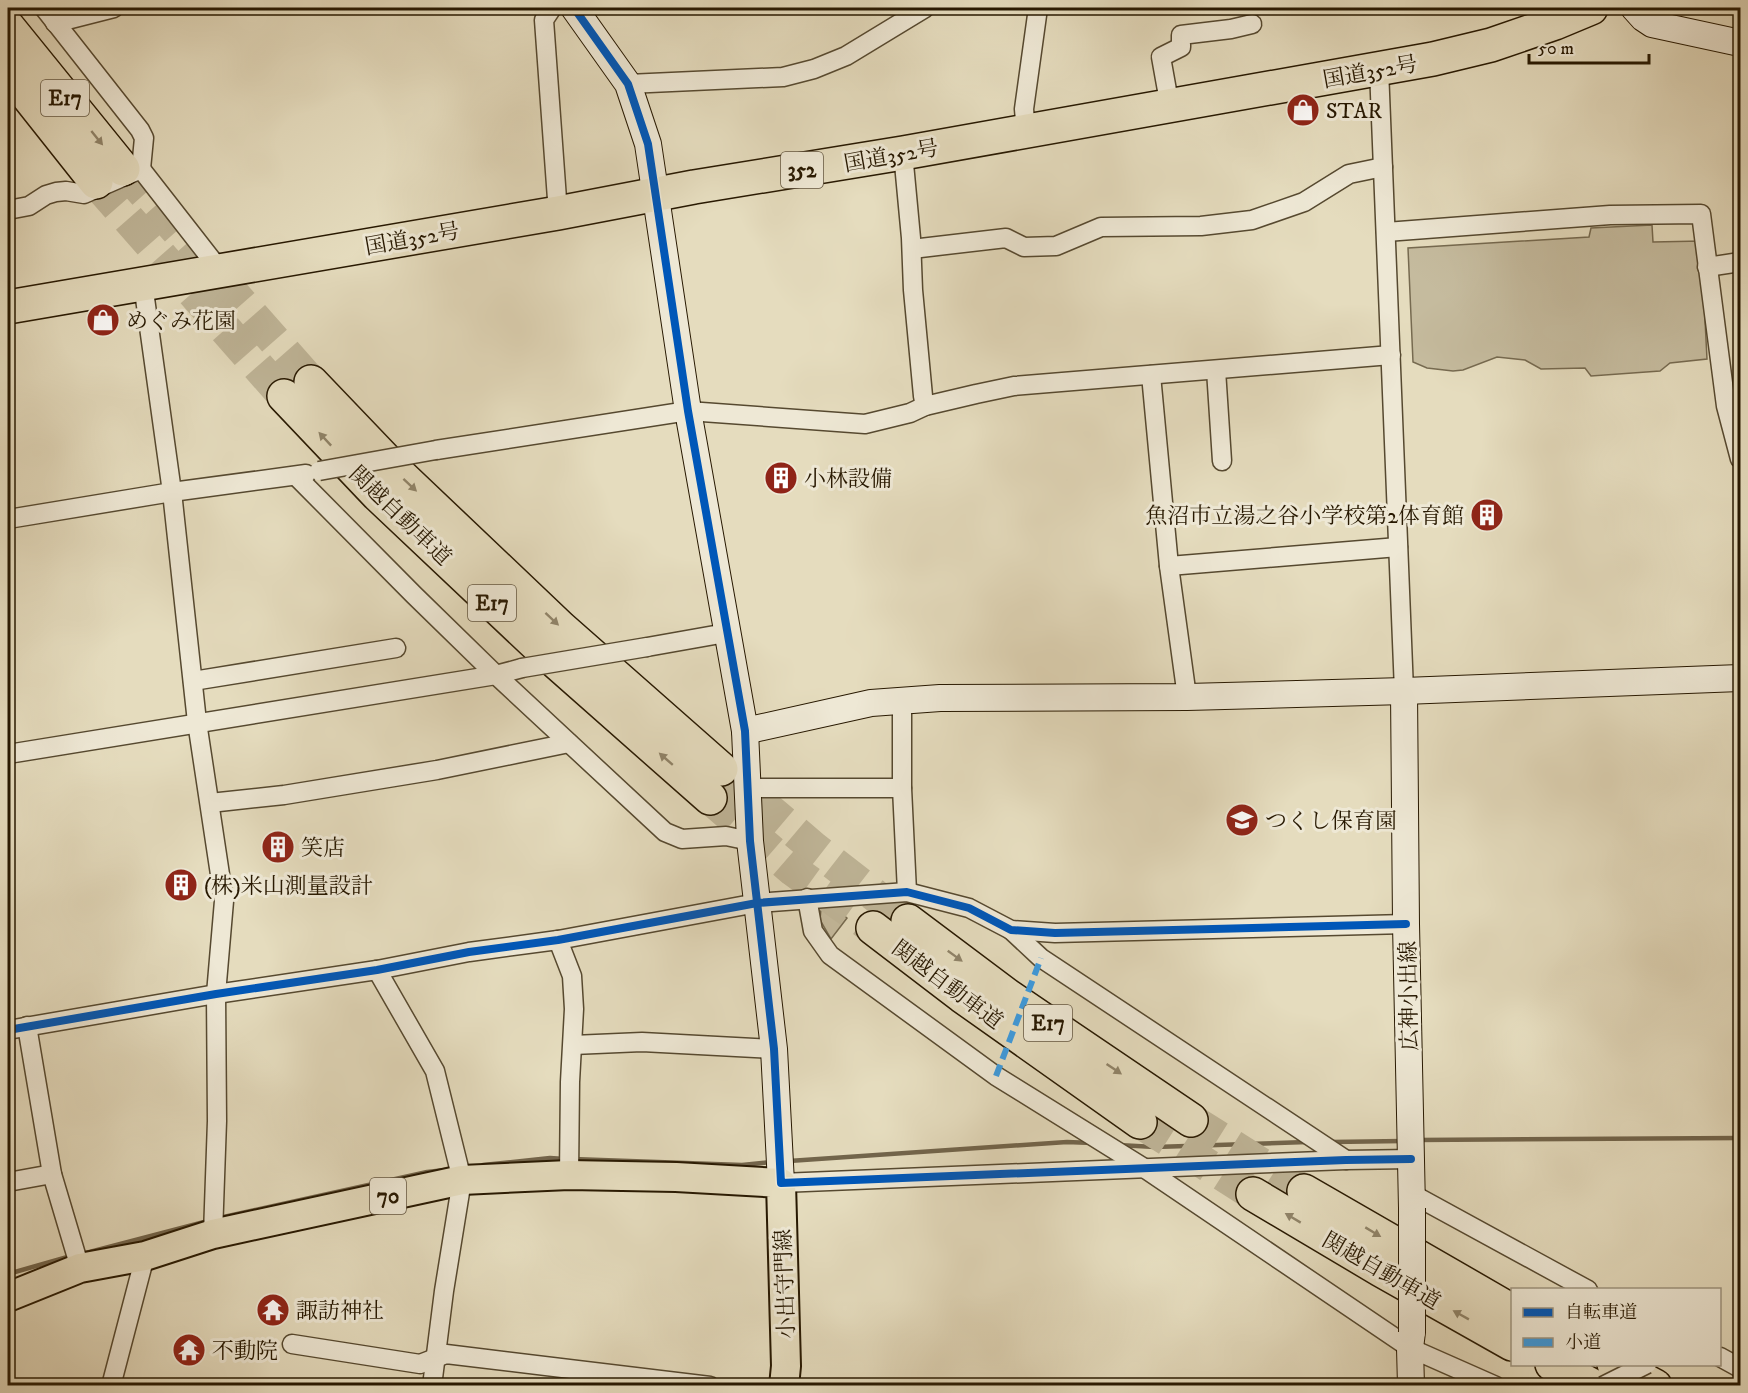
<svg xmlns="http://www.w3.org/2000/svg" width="1748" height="1393" font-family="'IM FELL DW Pica','Noto Serif JP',serif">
<rect width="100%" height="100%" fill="#e5dcbe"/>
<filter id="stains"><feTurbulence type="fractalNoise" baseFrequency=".00333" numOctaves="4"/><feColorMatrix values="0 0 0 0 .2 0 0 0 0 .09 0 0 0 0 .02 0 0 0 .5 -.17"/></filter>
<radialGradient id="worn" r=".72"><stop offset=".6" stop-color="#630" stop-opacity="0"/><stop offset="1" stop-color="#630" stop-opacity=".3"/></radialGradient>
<!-- green -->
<g fill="#c5bb9e" stroke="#766a50" stroke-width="1.5">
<path d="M 1652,225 L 1653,242 L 1701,241 L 1707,359 L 1670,363 L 1660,371 L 1591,376 L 1585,368 L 1541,369 L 1525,360 L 1497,357 L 1463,370 L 1453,371 L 1427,368 L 1413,362 L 1408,248 L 1589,237 L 1591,228 Z"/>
<path d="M 832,905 L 847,918 L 831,939 L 820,920 L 821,908 Z"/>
</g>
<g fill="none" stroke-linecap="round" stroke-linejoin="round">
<!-- stream -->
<g stroke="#72654c" stroke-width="4.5">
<path d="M 1418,1140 L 1740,1138"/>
<path d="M 1331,1142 L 1403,1141"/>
<path d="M 1118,1145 L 1155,1147 L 1307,1142"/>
<path d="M 573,1159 L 742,1165 L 771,1162"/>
<path d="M 789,1161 L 1067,1142 L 1092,1143"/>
<path d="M 483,1165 L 550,1158 L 565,1159"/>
<path d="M 219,1218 L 427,1172 L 445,1170"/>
<path d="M 82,1254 L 208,1221"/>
<path d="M 8,1274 L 71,1256"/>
</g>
<!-- highway-tunnel -->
<g stroke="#bfb598" stroke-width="33" stroke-dasharray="33 16" stroke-linecap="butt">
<path d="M 123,169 L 311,382"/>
<path d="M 96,182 L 284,396"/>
<path d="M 721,769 L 814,848 L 908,921"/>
<path d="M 710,798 L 793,870 L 873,928"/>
<path d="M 1191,1120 L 1304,1191"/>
<path d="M 1140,1122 L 1253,1194"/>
</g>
<defs>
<g id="street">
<path d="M 552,8 L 544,20 L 558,213"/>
<path d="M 55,23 L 114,8"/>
<path d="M 1379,69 L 1404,691"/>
<path d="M 628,84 L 783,77 L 814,69 L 846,56 L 925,8"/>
<path d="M 1168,96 L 1161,57 L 1181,47 L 1181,35 L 1231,29 L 1252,24"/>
<path d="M 1027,132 L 1025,121 L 1024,109 L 1038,8"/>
<path d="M 903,153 L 911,238 L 913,290 L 923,396 L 925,406"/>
<path d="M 141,169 L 212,260 L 217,271"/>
<path d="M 8,210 L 29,206 L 46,195 L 56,192 L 66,191 L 84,194 L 141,169 L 144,138 L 140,130 L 44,8"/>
<path d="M 1386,232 L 1610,215 L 1701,214 L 1726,406 L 1740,459"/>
<path d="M 912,249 L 1006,238 L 1024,247 L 1056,246 L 1101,227 L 1201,226 L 1252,220 L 1304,202 L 1349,174 L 1383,167"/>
<path d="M 1707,267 L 1740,262"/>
<path d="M 143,284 L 172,492 L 197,722 L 224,901 L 216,994 L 217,1121 L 213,1234"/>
<path d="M 1216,370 L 1222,461"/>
<path d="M 1151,375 L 1169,566 L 1187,697"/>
<path d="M 436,450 L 688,411 L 865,424 L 910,413 L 925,406 L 976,394 L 1014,386 L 1391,355"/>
<path d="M 296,476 L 414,595 L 496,675 L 665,832 L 682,839 L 726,836 L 750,841"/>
<path d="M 8,519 L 172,492 L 306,474"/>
<path d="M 1169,566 L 1398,547"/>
<path d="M 647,647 L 726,633"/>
<path d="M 193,681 L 396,648"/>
<path d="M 902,700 L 902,788 L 907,892"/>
<path d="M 8,754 L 496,675 L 522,668"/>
<path d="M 747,788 L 902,788"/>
<path d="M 210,803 L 284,795 L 437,770 L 569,743"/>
<path d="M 807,898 L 813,931 L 830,955 L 996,1076 L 1144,1168 L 1410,1348 L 1496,1386"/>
<path d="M 1011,930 L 1041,958 L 1346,1160"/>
<path d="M 558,940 L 572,976 L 574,1009 L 570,1082 L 569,1175"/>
<path d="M 377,970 L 435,1071 L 462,1180 L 444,1291 L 432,1386"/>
<path d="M 27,1026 L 52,1174 L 80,1268"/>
<path d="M 8,1030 L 216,994 L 377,970 L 469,952 L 558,940 L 757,903 L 907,892 L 969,908 L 1011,930 L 1055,933 L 1406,924"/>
<path d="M 573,1045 L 642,1042 L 774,1049"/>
<path d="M 8,1182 L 52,1174"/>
<path d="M 781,1183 L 1346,1160 L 1411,1159"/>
<path d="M 1412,1194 L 1588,1290"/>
<path d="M 292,1344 L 420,1364 L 446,1354 L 710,1386"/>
<path d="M 1720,1357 L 1740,1368"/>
<path d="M 111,1386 L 145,1256"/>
</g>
<g id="secondary">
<path d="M 574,8 L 628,84 L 648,144 L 688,411 L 745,731 L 750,841 L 774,1049 L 781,1183"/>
<path d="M 1634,8 L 1643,18 L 1652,24 L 1740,43"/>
<path d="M 1404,691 L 1406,924 L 1412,1208"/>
<path d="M 745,731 L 871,703 L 940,698 L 1187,697 L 1404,691 L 1740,678"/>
<path d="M 1411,1386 L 1410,1348 L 1412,1332"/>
</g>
<path id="primary" d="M 8,1297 L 80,1268 L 145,1256 L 213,1234 L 462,1180 L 569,1175 L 676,1177 L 781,1183 L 786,1366 L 784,1386"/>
<g id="highway">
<path d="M 8,27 L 123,169"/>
<path d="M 8,71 L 96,182"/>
<path d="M 8,307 L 558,213 L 694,187 L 903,153 L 1433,59 L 1491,45 L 1555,23 L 1591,8"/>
<path d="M 311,382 L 400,475 L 561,628 L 721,769"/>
<path d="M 284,396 L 378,495 L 539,647 L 710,798"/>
<path d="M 908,921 L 1008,996 L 1191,1120"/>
<path d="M 873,928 L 962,996 L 1140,1122"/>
<path d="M 1304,1191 L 1512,1311"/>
<path d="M 1253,1194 L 1381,1270 L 1512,1344"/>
<path d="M 1552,1364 L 1593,1386"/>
<path d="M 1614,1364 L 1655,1386"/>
</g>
</defs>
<!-- street casing -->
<use href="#street" stroke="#564930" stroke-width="21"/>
<!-- secondary casing -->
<use href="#secondary" stroke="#271801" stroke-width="28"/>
<!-- primary casing -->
<use href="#primary" stroke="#271801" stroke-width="32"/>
<!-- highway casing -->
<use href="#highway" stroke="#271801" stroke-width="36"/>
<!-- street -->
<use href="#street" stroke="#eee8d5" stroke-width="18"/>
<!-- secondary -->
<use href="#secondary" stroke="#eee8d5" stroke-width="26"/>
<!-- primary -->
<use href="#primary" stroke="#e5dcbe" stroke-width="28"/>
<!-- highway -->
<use href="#highway" stroke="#e5dcbe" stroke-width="33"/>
<defs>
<g id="street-bridge">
<path d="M 319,471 L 436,450"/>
<path d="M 522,668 L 647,647"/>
<path d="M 1603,1386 L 1647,1364"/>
</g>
<path id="secondary-bridge" d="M 1412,1332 L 1412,1208"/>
</defs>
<!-- street-bridge casing -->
<use href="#street-bridge" stroke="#564930" stroke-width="21" stroke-linecap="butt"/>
<!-- secondary-bridge casing -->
<use href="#secondary-bridge" stroke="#271801" stroke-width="28" stroke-linecap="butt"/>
<!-- street-bridge -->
<use href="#street-bridge" stroke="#eee8d5" stroke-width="18"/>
<!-- secondary-bridge -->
<use href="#secondary-bridge" stroke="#eee8d5" stroke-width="26"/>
<!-- quiet -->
<path stroke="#3d9add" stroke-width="6" stroke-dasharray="12 6" stroke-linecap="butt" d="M 996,1076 L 1041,958"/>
<defs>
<g id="cycleway">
<path d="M 574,8 L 628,84 L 648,144 L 688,411 L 745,731 L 750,841 L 774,1049 L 781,1183 L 1346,1160 L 1411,1159"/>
<path d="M 8,1030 L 216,994 L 377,970 L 469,952 L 558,940 L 757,903 L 907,892 L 969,908 L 1011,930 L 1055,933 L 1406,924"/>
</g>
</defs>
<!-- cycleway casing -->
<use href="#cycleway" stroke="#eee8d5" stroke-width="11"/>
<!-- cycleway -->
<use href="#cycleway" stroke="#0057b8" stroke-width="8"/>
</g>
<!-- one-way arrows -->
<defs><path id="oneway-solid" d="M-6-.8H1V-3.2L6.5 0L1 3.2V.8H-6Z" transform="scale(1.5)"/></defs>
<g fill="#908469">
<use href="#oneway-solid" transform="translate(97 138) rotate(51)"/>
<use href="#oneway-solid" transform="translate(325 439) rotate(-133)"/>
<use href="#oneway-solid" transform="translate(410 485) rotate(43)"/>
<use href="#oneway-solid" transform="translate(552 619) rotate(43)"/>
<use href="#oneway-solid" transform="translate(666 759) rotate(-139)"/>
<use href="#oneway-solid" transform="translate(955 956) rotate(36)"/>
<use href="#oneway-solid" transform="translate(1114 1069) rotate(34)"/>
<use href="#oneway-solid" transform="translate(1293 1218) rotate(-149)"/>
<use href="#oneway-solid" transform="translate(1373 1232) rotate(31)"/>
<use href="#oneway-solid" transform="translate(1461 1315) rotate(-151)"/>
</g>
<!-- icons -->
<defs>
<symbol id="shop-disc" viewBox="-11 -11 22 22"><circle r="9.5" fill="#8f2418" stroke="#eee8d5"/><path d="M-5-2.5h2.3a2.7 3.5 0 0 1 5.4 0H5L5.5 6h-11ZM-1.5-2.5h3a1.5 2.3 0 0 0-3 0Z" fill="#fff"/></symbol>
<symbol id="building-disc" viewBox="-11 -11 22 22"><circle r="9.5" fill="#8f2418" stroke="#eee8d5"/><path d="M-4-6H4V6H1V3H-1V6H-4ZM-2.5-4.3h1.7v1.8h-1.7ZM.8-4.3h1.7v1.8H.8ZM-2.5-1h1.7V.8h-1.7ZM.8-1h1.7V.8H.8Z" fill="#fff"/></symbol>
<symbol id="school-disc" viewBox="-11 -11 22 22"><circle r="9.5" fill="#8f2418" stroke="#eee8d5"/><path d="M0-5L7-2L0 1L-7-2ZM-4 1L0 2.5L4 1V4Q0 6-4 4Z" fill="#fff"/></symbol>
<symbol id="temple-disc" viewBox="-11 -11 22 22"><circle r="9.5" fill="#8f2418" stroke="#eee8d5"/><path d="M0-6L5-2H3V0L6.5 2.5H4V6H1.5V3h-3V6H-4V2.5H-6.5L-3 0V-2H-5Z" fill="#fff"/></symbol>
</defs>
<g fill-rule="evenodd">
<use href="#shop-disc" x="1284" y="91" width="38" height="38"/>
<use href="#shop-disc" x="84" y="301" width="38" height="38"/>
<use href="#building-disc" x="762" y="459" width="38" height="38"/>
<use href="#building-disc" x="1468" y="496" width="38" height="38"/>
<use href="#school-disc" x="1223" y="801" width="38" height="38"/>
<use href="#building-disc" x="259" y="828" width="38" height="38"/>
<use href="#building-disc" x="162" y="866" width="38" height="38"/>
<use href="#temple-disc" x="254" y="1291" width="38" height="38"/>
<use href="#temple-disc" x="170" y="1331" width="38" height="38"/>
</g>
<g text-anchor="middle" stroke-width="6" stroke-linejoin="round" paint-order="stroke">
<!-- shield labels -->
<g fill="#eee8d5" stroke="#635641" stroke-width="1.5">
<rect x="41" y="80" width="48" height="36" rx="4.5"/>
<rect x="781" y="152" width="42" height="36" rx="4.5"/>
<rect x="468" y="585" width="48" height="36" rx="4.5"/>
<rect x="1024" y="1005" width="48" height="36" rx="4.5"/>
<rect x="370" y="1178" width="36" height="36" rx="4.5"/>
</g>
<g font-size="21" font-weight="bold" fill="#271801">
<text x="65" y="105">E17</text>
<text x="802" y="177">352</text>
<text x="492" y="610">E17</text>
<text x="1048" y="1030">E17</text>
<text x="388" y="1203">70</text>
</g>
<!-- street labels -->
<g font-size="22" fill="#271801" stroke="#eee8d5">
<text transform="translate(1370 71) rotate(-10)" y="8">国道352号</text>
<text transform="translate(891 155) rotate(-10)" y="8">国道352号</text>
<text transform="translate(412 238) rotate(-10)" y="8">国道352号</text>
<text transform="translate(401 515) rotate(44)" y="8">関越自動車道</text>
<text transform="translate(948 984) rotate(37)" y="8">関越自動車道</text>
<text transform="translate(1408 996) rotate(-91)" y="8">広神小出線</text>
<text transform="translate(1382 1270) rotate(30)" y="8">関越自動車道</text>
<text transform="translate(784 1284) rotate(-92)" y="8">小出守門線</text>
</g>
<!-- poi labels -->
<g font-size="22" fill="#271801" stroke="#eee8d5" text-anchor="start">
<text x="1326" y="118">STAR</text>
<text x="126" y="328">めぐみ花園</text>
<text x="804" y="486">小林設備</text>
<text x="1464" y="523" text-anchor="end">魚沼市立湯之谷小学校第2体育館</text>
<text x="1265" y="828">つくし保育園</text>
<text x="301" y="855">笑店</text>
<text x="204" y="893">(株)米山測量設計</text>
<text x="296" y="1318">諏訪神社</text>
<text x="212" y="1358">不動院</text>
</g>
</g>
<!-- margin -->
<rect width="1748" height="1393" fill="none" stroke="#e5dcbe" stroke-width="30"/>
<rect x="9" y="9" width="1730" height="1375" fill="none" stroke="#271801" stroke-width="3"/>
<rect x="15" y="15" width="1718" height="1363" fill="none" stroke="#271801" stroke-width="1.5"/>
<!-- legend -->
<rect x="1511" y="1288" width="210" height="78" fill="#eee8d5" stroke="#9e9580" stroke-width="1.5"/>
<rect x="1523" y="1308" width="30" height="9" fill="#0057b8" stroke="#9e9580" stroke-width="1.5"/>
<text x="1565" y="1318" font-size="18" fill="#271801">自転車道</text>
<rect x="1523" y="1338" width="30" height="9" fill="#3d9add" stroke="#9e9580" stroke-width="1.5"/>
<text x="1565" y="1348" font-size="18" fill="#271801">小道</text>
<!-- scale -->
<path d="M1529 54v9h120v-9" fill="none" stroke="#271801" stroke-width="3"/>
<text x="1538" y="54" font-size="18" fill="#271801" stroke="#eee8d5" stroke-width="4.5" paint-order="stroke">50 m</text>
<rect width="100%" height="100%" filter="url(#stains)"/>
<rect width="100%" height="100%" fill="url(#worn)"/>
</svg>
